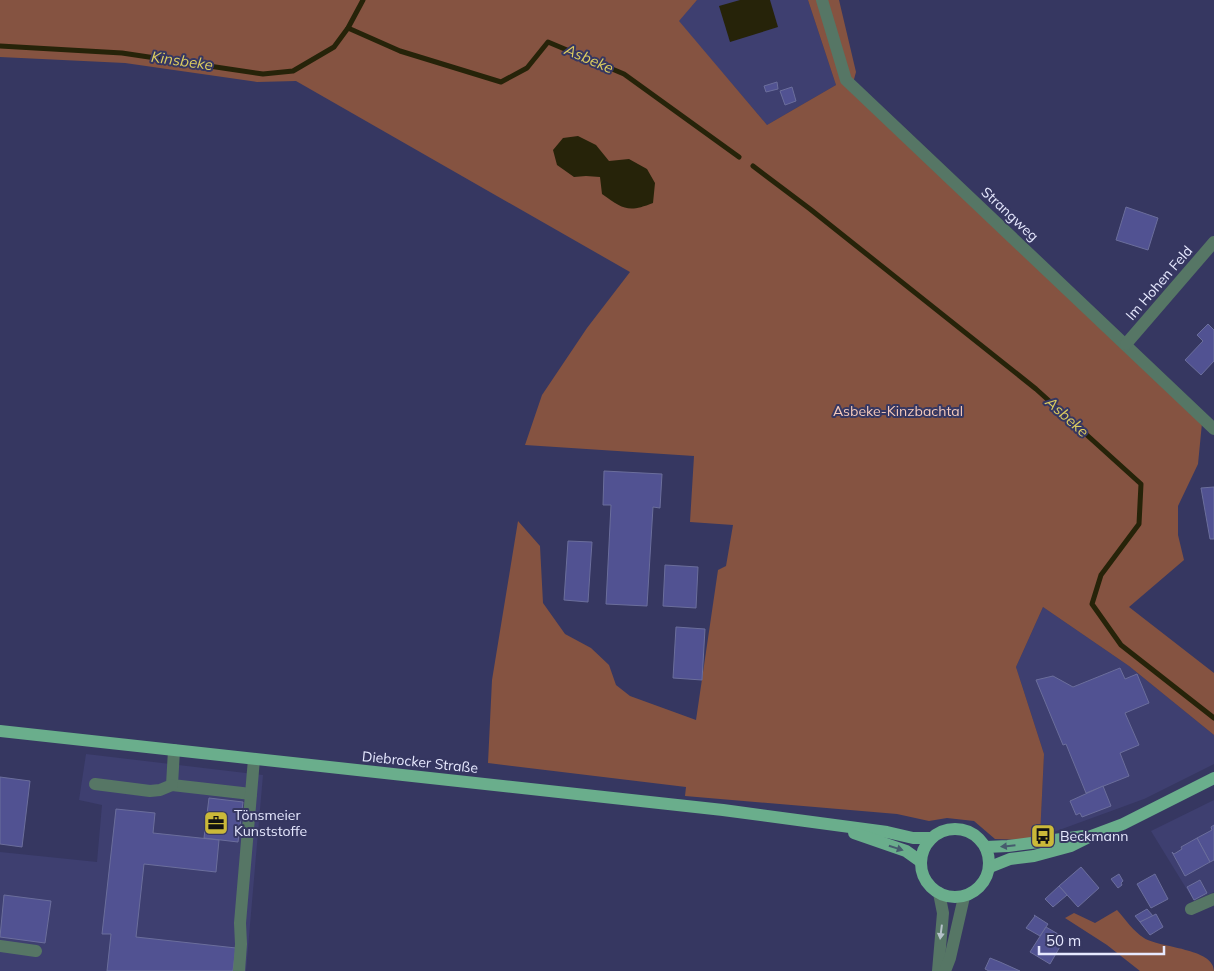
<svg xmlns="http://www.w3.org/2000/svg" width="1214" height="971" font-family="Mulish,sans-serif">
<rect width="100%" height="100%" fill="#363761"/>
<!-- built -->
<g fill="#3e3f70">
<path d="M 697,0 L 808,0 L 836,85 L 767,125 L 678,21 Z"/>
<path d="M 1043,607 L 1129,666 L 1214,735 L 1214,764 L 1144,799 L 1040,837 L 1044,754 L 1016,667 Z"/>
<path d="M 86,754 L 263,775 L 246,971 L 0,971 L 0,852 L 97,862 L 102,805 L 79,800 Z"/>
<path d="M 1214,800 L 1214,892 L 1194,901 L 1151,831 Z"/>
</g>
<!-- green -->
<g fill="#855341">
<path d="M 0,0 L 697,0 L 679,21 L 767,125 L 836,85 L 808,0 L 839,0 L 856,72 L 853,83 L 1202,423 L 1198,464 L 1178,506 L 1178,535 L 1184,560 L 1129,607 L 1214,673 L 1214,735 L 1129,666 L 1043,607 L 1016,667 L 1044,754 L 1040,837 L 1024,840 L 995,839 L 974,821 L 947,818 L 929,821 L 897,814 L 685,796 L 686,787 L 488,763 L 492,680 L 518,521 L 540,546 L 543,603 L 565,634 L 591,648 L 609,665 L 616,685 L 630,696 L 696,720 L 718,570 L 726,566 L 733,525 L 690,522 L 694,456 L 525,445 L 542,395 L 587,328 L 630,272 L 296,81 L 257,82 L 125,63 L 0,57 Z"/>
<path d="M 1117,910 C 1125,919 1134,932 1144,938 C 1159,948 1214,948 1214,971 L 1140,971 L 1107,945 L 1065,918 L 1074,913 L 1095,923 Z"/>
</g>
<!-- water -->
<g fill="#262309">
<path d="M 740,0 L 770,0 L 778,27 L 730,42 L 719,6 Z"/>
<path d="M 578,136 L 596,145 L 609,161 L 629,159 L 647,169 L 655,183 L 653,203 C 628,213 623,209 602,194 L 600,177 L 586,176 L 574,177 L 557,165 L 553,150 L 563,138 Z"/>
</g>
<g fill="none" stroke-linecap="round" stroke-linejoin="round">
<!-- stream -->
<g stroke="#262309" stroke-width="5">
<path d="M 348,28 L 400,51 L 501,82 L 527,68 L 548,42 L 624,74 L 739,157"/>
<path d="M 0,46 L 122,53 L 263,74 L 293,71 L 334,47 L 348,28 L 363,0"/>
<path d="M 753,166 L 810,209 L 1036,389 L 1141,484 L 1139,524 L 1101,575 L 1092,604 L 1121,645 L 1214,718"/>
</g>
</g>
<!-- building -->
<g fill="#515292" stroke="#6b6e9c">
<path d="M 777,82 L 778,89 L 766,92 L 764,86 Z"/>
<path d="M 792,87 L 796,101 L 785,105 L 780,91 Z"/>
<path d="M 1126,207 L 1158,218 L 1148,250 L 1116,240 Z"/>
<path d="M 1208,324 L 1214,330 L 1214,361 L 1201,375 L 1185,360 L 1203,341 L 1197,335 Z"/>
<path d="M 604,471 L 662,474 L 660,508 L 653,507 L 647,606 L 606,604 L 611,505 L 603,505 Z"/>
<path d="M 1214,487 L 1214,539 L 1210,539 L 1201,488 Z"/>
<path d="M 568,541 L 592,542 L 588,602 L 564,600 Z"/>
<path d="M 665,565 L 698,567 L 696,608 L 663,606 Z"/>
<path d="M 676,627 L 705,629 L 702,680 L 673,678 Z"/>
<path d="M 1120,668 L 1125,679 L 1137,674 L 1149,703 L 1125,713 L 1139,745 L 1120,753 L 1129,776 L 1086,793 L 1066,744 L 1063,745 L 1036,680 L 1053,676 L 1073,687 Z"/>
<path d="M 0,777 L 30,781 L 22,847 L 0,844 Z"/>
<path d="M 1103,786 L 1111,806 L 1082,817 L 1080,813 L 1076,815 L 1070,801 Z"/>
<path d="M 209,798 L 243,802 L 238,842 L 204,838 Z"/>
<path d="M 116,809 L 155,813 L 153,833 L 219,840 L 216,872 L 144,864 L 136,937 L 236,948 L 233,971 L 107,971 L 111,934 L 102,934 Z"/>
<path d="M 1214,825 L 1214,860 L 1210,862 L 1197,838 L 1212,830 L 1211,827 Z"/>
<path d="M 1197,838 L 1210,862 L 1185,876 L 1172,852 L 1174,854 L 1182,849 L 1181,847 Z"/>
<path d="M 1081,867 L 1099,888 L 1078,907 L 1059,886 Z"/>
<path d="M 1119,874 L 1123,881 L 1121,883 L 1122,885 L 1118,888 L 1111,879 Z"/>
<path d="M 1155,874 L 1168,899 L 1151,908 L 1137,884 Z"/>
<path d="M 1200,880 L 1207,893 L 1194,900 L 1187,887 Z"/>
<path d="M 1059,886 L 1067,895 L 1053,907 L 1045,899 Z"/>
<path d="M 4,895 L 51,901 L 45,943 L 0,937 Z"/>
<path d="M 1147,909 L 1153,916 L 1140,922 L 1135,916 Z"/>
<path d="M 1156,914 L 1163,927 L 1150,935 L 1140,922 Z"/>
<path d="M 1034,915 L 1048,924 L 1040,936 L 1026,928 L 1035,916 Z"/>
<path d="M 1046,927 L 1065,938 L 1050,964 L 1030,952 Z"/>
<path d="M 990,958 L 1000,962 L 1020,971 L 989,971 L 985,969 Z"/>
</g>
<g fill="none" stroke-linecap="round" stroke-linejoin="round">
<!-- minor -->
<g stroke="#567665" stroke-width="12">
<path d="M 822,0 L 846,80 L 1214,429"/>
<path d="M 1126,344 L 1214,242"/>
<path d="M 174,750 L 172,785 L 251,794"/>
<path d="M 95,784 L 150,791 L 160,790 L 172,785"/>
<path d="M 1191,909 L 1214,899"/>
<path d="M 0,946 L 36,951"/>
<path d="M 239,971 L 241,944 L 240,923 L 254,759"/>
<path d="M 938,971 L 943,913 L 939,893"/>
<path d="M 945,971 L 950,958 L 964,897"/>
</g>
<!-- major -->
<g stroke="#6aae8c" stroke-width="12">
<path d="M 0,731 L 723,810 L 887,832 L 913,838 L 931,838"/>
<circle cx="955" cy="863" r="34"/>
<path d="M 854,833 L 906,851 L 920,861"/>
<path d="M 986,847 L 1008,846 L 1084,836"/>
<path d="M 990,867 L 1010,859 L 1034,856 L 1071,846 L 1091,836 L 1123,824 L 1214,778"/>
</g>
</g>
<!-- one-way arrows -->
<defs><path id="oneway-solid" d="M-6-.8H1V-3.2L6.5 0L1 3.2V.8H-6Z" transform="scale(1.25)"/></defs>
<g fill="#465b6e">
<use href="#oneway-solid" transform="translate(1008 846) rotate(174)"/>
<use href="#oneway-solid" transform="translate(896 848) rotate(18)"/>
</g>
<use fill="#b4c1c9" href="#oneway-solid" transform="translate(941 932) rotate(97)"/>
<!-- icons -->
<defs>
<symbol id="office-square" viewBox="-11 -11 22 22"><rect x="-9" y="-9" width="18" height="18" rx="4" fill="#cbb939" stroke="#363761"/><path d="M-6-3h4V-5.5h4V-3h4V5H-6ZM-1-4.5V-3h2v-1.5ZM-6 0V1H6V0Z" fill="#111"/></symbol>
<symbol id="bus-square" viewBox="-11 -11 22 22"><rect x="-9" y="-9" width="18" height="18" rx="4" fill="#cbb939" stroke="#363761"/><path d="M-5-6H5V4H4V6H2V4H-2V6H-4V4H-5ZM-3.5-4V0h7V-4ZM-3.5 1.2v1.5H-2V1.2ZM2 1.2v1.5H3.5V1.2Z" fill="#111"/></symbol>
</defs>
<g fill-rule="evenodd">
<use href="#office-square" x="202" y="809" width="28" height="28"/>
<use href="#bus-square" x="1029" y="822" width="28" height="28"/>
</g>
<g text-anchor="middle" stroke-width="4" stroke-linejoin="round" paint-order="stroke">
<!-- street labels -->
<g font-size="14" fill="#e7e9ff" stroke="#363761">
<text transform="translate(1010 214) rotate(43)" y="5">Strangweg</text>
<text transform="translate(1159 283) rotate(-49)" y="5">Im Hohen Feld</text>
<text transform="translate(420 762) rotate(6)" y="5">Diebrocker Straße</text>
</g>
<!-- park labels -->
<g font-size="14" fill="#f4cabb" stroke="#363761">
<text x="898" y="416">Asbeke-Kinzbachtal</text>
</g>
<!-- poi labels -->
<g font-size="14" fill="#e7e9ff" stroke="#363761" text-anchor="start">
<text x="234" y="820">Tönsmeier<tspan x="234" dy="16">Kunststoffe</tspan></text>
<text x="1060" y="841">Beckmann</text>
</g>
<!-- water labels -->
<g font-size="15" font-style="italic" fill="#dece60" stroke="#363761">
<text transform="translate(589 59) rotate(23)" y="5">Asbeke</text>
<text transform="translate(182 61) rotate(8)" y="5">Kinsbeke</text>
<text transform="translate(1067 417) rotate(42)" y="5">Asbeke</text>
</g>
</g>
<!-- scale -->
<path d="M1039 946v8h125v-8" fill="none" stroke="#e7e9ff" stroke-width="2.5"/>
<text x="1046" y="946" font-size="15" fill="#e7e9ff" stroke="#363761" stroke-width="4" paint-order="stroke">50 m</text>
</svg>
